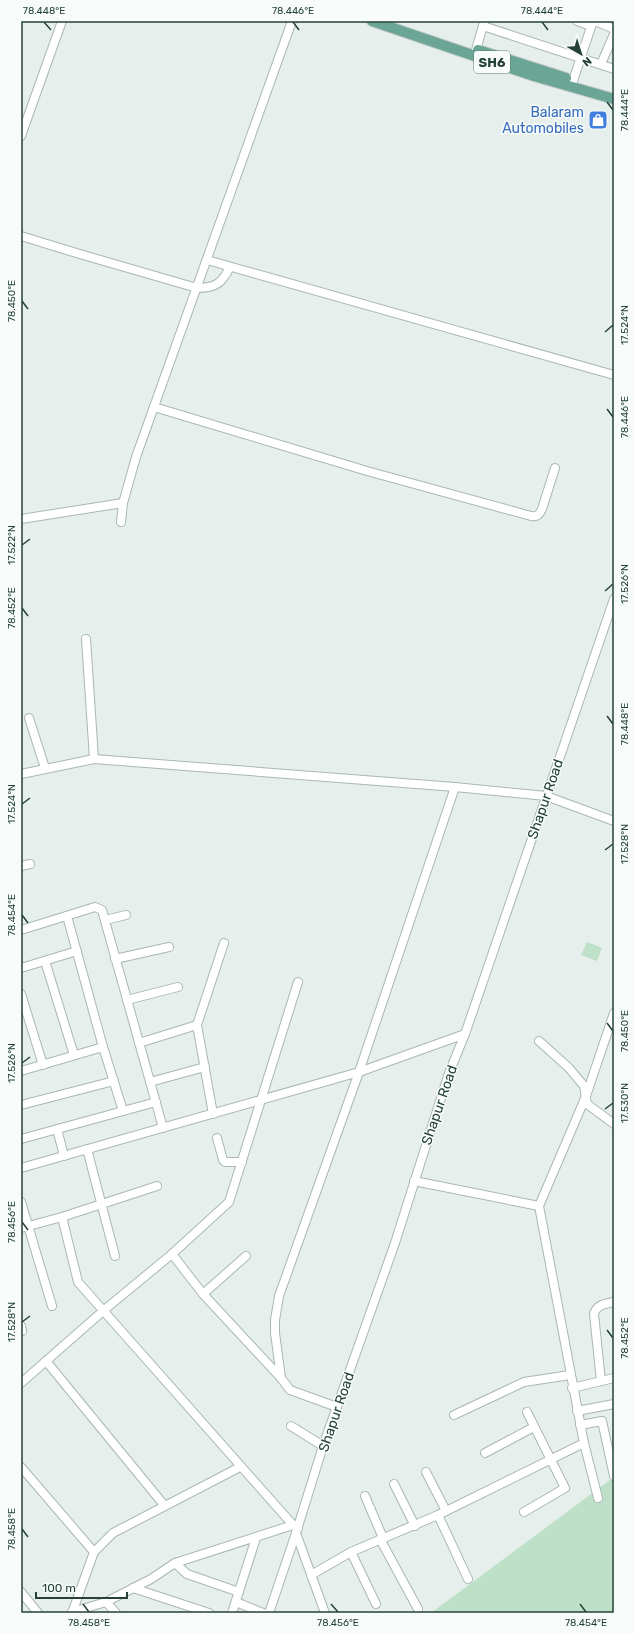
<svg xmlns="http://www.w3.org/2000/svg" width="635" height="1634" font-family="Rubik,sans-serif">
<rect width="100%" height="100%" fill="#e6efeb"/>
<!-- green -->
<g fill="#bfe0c8">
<path d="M 587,942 L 602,948 L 597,961 L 581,955 Z"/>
<path d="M 614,1477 L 614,1613 L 431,1613 Z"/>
</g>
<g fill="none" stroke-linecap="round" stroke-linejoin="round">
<defs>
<g id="minor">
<path d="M 577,21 L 591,26"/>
<path d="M 595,21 L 614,29"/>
<path d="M 483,26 L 614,69"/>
<path d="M 476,50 L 484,22"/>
<path d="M 601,64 L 614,34"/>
<path d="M 573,81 L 593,21"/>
<path d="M 21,136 L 62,21"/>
<path d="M 21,236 L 83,255 L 197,288 C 216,288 222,283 230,267"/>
<path d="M 207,260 L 614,375"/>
<path d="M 154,407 L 367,471 L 531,516 C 537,517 539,515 542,509 L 555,468"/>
<path d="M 21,519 L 123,503 L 136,457 L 292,21"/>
<path d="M 121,522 L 123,503"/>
<path d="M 86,639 L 94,759"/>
<path d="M 29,718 L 45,768"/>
<path d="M 21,774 L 94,759 L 455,787 L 546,796 L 614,821"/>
<path d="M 21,866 L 30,864"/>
<path d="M 67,916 L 103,1047 L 123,1111"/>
<path d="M 105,920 L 126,915"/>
<path d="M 21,930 L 95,907 L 102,910 L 163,1128"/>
<path d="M 115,959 L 169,947"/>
<path d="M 45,961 L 74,1055"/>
<path d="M 21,968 L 77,951"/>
<path d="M 21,994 L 43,1065"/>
<path d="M 127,1000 L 178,987"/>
<path d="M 539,1041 L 569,1068 L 584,1086 L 587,1104 L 614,1124"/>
<path d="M 139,1043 L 197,1025"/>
<path d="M 21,1071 L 103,1047"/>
<path d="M 150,1082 L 205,1067"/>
<path d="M 21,1105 L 114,1081"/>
<path d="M 213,1114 L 197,1025 L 224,943"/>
<path d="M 57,1129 L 64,1156"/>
<path d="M 217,1138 L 223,1160 L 225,1162 L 242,1162"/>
<path d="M 21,1139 L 156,1102"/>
<path d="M 87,1149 L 115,1256"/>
<path d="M 21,1168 L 359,1072 L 465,1034"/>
<path d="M 414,1181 L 539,1206"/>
<path d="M 21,1202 L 52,1306"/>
<path d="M 62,1217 L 78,1282 L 293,1525 L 298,1528"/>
<path d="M 21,1228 L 62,1217 L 157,1186"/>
<path d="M 172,1254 L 203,1294 L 281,1378 L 290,1390 L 337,1407"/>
<path d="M 203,1294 L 246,1256"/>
<path d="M 21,1326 L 22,1331"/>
<path d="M 46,1361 L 164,1505"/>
<path d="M 281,1378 L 275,1333 L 275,1320 L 279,1296 L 359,1072 L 455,787"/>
<path d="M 601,1381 L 594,1314 C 597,1304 605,1304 614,1302"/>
<path d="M 21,1383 L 103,1311 L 172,1254 L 229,1202 L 298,982"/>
<path d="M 572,1388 L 614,1378"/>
<path d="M 577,1411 L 614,1404"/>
<path d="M 454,1415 L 524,1382 L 570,1375"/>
<path d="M 580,1425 L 602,1421 L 614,1476"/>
<path d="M 291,1426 L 323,1446"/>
<path d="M 584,1443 L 598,1498"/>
<path d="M 485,1453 L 534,1427"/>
<path d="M 21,1467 L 94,1552"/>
<path d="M 426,1472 L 446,1511"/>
<path d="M 394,1484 L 415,1526"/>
<path d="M 365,1496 L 383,1538"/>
<path d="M 524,1512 L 565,1488 L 527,1412"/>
<path d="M 438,1515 L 468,1579"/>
<path d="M 296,1533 L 325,1613"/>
<path d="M 380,1539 L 418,1609"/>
<path d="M 351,1552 L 376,1604"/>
<path d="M 175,1563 L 293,1525"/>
<path d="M 311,1575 L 351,1552 L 438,1515 L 584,1443 L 539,1206 L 586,1096 L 614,1013"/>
<path d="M 133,1588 L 209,1613"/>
<path d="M 21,1592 L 38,1613"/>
<path d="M 106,1602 L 116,1613"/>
<path d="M 236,1602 L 263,1613"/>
<path d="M 72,1612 L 106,1602 L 151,1579 L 175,1563 L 187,1574 L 239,1592"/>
<path d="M 72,1613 L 94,1552 L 113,1533 L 240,1467"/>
<path d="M 232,1613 L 256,1538"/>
<path d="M 269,1613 L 296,1533 L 323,1446 L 395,1243 L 449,1073 L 465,1034 L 614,599"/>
</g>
<g id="major">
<path d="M 372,21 L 534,76 L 614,99"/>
<path d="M 478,50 L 566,78"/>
</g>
</defs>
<!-- minor casing -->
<use href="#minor" stroke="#a8b8b2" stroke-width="10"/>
<!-- major casing -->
<use href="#major" stroke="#c2cac8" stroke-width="12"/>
<!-- minor -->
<use href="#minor" stroke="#fff" stroke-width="8"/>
<!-- major -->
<use href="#major" stroke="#6aa596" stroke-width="10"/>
</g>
<!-- ticks -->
<path fill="none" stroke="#24423a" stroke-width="1.5" d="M 44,22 L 51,30M 293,22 L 299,30M 542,22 L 548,30M 607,102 L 613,110M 22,301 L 28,309M 605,332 L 613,325M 607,409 L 613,417M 22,545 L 30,539M 605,591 L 613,584M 22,608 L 28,616M 607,716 L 613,724M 22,804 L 30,798M 605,850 L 613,844M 22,915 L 28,923M 607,1023 L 613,1031M 22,1063 L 30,1057M 605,1109 L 613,1103M 22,1222 L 28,1230M 22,1322 L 30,1316M 607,1330 L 613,1338M 22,1529 L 28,1537M 83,1604 L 89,1612M 331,1604 L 338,1612M 580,1604 L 586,1612"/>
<!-- icons -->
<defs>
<symbol id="shop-square" viewBox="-11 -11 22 22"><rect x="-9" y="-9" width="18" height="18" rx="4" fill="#3f7fe0" stroke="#f7fbf9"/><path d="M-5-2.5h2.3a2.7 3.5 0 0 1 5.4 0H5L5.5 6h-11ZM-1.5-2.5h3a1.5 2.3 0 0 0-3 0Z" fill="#fff"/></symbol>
</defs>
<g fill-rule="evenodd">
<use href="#shop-square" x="587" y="109" width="22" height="22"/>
</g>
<g text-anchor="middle" stroke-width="3" stroke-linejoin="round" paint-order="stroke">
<!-- shield labels -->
<rect fill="#f7fbf9" stroke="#637a73" stroke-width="1" x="474" y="51" width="36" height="22" rx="3"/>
<g font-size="13" font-weight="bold" fill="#24423a">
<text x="492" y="67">SH6</text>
</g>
<!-- shop labels -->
<g font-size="14" fill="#366cbe" stroke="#f7fbf9" text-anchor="end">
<text x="584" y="117">Balaram<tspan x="584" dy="16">Automobiles</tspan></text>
</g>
<!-- street labels -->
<g font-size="14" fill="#24423a" stroke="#f7fbf9">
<text transform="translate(545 799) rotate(-71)" y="5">Shapur Road</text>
<text transform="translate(439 1105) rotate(-71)" y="5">Shapur Road</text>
<text transform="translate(336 1412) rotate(-71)" y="5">Shapur Road</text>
</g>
</g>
<!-- border -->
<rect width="635" height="1634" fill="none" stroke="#f7fbf9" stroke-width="44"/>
<!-- north arrow -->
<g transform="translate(581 54) rotate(141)" stroke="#f7fbf9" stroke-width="3" paint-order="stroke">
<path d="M0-3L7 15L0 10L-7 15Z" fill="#24423a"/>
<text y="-6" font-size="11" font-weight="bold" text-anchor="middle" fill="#24423a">N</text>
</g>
<!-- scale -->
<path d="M36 1592v6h91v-6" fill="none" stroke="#24423a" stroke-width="2"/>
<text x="42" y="1592" font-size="12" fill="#24423a" stroke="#f7fbf9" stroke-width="3" paint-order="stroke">100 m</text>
<rect x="22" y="22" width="591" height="1590" fill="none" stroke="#24423a" stroke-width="1.5"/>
<g font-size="10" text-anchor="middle" fill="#24423a">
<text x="44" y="14">78.448°E</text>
<text x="293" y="14">78.446°E</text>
<text x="542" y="14">78.444°E</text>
<text transform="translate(624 110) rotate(-90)" y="4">78.444°E</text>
<text transform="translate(11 301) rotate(-90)" y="4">78.450°E</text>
<text transform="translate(624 325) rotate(-90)" y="4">17.524°N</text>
<text transform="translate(624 417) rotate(-90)" y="4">78.446°E</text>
<text transform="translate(11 545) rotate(-90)" y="4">17.522°N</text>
<text transform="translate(624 584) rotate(-90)" y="4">17.526°N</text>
<text transform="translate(11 608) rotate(-90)" y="4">78.452°E</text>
<text transform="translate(624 724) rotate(-90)" y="4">78.448°E</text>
<text transform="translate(11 804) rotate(-90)" y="4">17.524°N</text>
<text transform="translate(624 844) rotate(-90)" y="4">17.528°N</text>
<text transform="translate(11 915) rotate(-90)" y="4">78.454°E</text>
<text transform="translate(624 1031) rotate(-90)" y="4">78.450°E</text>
<text transform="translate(11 1063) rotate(-90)" y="4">17.526°N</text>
<text transform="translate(624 1103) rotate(-90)" y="4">17.530°N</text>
<text transform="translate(11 1222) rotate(-90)" y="4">78.456°E</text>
<text transform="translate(11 1322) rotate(-90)" y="4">17.528°N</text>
<text transform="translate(624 1338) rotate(-90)" y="4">78.452°E</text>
<text transform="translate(11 1529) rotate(-90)" y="4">78.458°E</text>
<text x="89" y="1626">78.458°E</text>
<text x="338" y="1626">78.456°E</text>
<text x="586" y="1626">78.454°E</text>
</g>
</svg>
